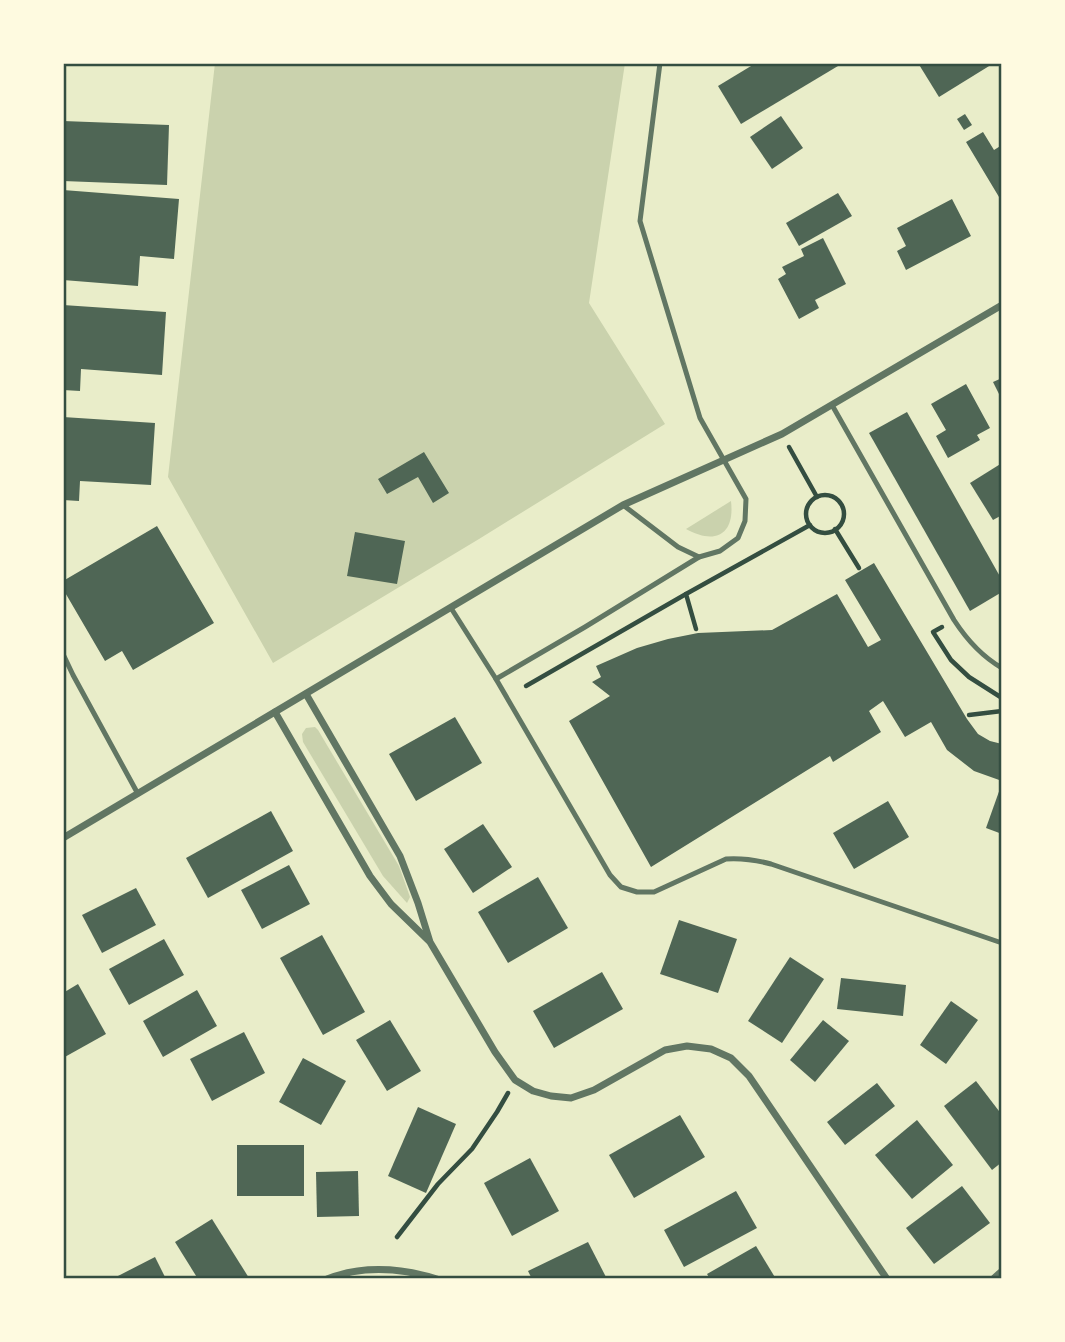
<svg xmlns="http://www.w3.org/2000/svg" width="1065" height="1342" font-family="Karla,sans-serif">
<rect width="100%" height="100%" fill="#e9edc9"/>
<!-- green -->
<g fill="#cad2ad">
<path d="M 215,63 L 625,63 L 589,303 L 665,424 L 479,539 L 273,663 L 168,477 Z"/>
<path d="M 731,501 C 735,535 715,545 686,529 Z"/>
<path d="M 315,727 L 318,730 L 399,866 L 410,897 L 407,903 L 383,876 L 303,742 L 302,734 L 306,728 Z"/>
</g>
<!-- building -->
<g fill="#4f6655">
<path d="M 756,63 L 843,63 L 741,124 L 718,86 Z"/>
<path d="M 918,63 L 994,63 L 939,97 Z"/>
<path d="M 965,114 L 972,125 L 964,130 L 957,119 Z"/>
<path d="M 781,116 L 803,148 L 772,169 L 750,137 Z"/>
<path d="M 63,121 L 169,125 L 167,185 L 63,181 Z"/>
<path d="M 983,132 L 994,150 L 1002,145 L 1002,202 L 966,142 Z"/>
<path d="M 63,190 L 179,199 L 174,259 L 140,256 L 138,286 L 63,280 Z"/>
<path d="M 838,193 L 852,216 L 799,246 L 786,223 Z"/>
<path d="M 952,199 L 971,236 L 906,270 L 897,251 L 906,246 L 897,228 Z"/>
<path d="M 823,238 L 846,284 L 815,300 L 819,308 L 799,319 L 778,279 L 786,274 L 782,267 L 804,256 L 801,249 Z"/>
<path d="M 63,305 L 166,312 L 162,375 L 81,369 L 80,391 L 63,390 Z"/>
<path d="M 1002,378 L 1002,400 L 993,382 Z"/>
<path d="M 966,384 L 990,428 L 977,435 L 980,440 L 948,458 L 936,436 L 946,430 L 931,404 Z"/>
<path d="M 907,412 L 1002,580 L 1002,592 L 970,611 L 869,433 Z"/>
<path d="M 63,417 L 155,423 L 151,485 L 80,481 L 79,501 L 63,500 Z"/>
<path d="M 424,452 L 449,493 L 433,503 L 418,477 L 387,494 L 378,479 Z"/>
<path d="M 1002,463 L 1002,515 L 993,520 L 970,483 Z"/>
<path d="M 157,526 L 214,623 L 133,670 L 122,651 L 105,661 L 63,589 L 63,581 Z"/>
<path d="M 355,532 L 405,541 L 397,584 L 347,576 Z"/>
<path d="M 874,563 L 967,719 L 978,734 L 990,741 L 1002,744 L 1002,781 L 974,771 L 947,750 L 931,722 L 905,737 L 883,701 L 869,711 L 881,732 L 833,762 L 830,756 L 651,867 L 569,721 L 610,696 L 592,682 L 601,677 L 596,666 L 637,648 L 668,639 L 698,633 L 772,630 L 837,594 L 868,647 L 881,640 L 845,580 Z"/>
<path d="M 455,717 L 482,763 L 416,801 L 389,754 Z"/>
<path d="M 1002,783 L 1002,834 L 986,828 Z"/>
<path d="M 888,801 L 909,837 L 854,869 L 833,833 Z"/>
<path d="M 271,811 L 293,851 L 208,898 L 186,858 Z"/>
<path d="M 483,824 L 512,867 L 473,893 L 444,849 Z"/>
<path d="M 289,865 L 310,904 L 262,929 L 241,890 Z"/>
<path d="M 538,877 L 568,928 L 508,963 L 478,912 Z"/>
<path d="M 136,888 L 156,925 L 102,953 L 82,915 Z"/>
<path d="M 679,920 L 737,939 L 718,993 L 660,974 Z"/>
<path d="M 322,935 L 365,1012 L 323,1035 L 280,958 Z"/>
<path d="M 164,939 L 184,975 L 129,1005 L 109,969 Z"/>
<path d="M 790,957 L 824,979 L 782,1043 L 748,1021 Z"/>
<path d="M 602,972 L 623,1009 L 554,1048 L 533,1011 Z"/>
<path d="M 841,978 L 906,985 L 903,1016 L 837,1009 Z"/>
<path d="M 78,984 L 106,1034 L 63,1058 L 63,993 Z"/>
<path d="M 197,990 L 217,1026 L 163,1057 L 143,1021 Z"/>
<path d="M 951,1001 L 978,1020 L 946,1064 L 920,1045 Z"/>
<path d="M 390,1020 L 421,1071 L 387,1091 L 356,1040 Z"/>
<path d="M 823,1020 L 849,1041 L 815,1082 L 790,1060 Z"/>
<path d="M 244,1032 L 265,1073 L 212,1101 L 190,1059 Z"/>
<path d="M 303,1058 L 346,1081 L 321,1125 L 279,1102 Z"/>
<path d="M 976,1081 L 1002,1115 L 1002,1162 L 992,1170 L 944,1106 Z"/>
<path d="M 877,1083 L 895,1106 L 845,1145 L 827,1122 Z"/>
<path d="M 418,1107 L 456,1124 L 426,1193 L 388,1176 Z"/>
<path d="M 680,1115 L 705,1157 L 634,1198 L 609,1155 Z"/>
<path d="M 917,1120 L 953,1165 L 912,1199 L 875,1155 Z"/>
<rect x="237" y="1145" width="67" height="51"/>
<path d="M 530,1158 L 559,1211 L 512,1236 L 484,1183 Z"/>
<path d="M 358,1171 L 359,1216 L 317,1217 L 316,1172 Z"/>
<path d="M 962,1186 L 990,1223 L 934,1264 L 906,1228 Z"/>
<path d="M 736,1191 L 757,1228 L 684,1267 L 664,1230 Z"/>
<path d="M 212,1219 L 249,1278 L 248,1279 L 198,1279 L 175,1242 Z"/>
<path d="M 588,1242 L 607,1279 L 532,1279 L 528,1271 Z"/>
<path d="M 756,1246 L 776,1279 L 710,1279 L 707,1274 Z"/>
<path d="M 155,1257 L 166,1279 L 117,1279 L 116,1277 Z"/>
</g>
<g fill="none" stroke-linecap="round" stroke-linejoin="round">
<!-- path -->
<g stroke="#344e41" stroke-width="4.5">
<path d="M 789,447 L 817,497"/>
<circle cx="825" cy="514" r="19"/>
<path d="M 835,529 L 859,568"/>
<path d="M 942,627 L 933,632 L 951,660 L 969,677 L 1002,698"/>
<path d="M 696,629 L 686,594 L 810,525"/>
<path d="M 526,686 L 686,594"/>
<path d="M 969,715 L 1002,711"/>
<path d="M 397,1237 L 438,1184 L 472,1149 L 497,1112 L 508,1093"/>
</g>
<!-- service -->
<g stroke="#617663" stroke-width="5">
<path d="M 832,405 L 954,620 C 967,640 981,656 1002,668"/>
<path d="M 623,505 L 678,547 L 699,557"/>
<path d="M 451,608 L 496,679 L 610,875 L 621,887 L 637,892 L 654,892 L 726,859 C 741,858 756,860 771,864 L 1002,943"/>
<path d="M 63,654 L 73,675 L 138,794"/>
<path d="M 496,679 L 585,627 L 699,557 L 720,551 L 738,538 L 745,521 L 746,499 L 700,418 L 640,221 L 660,63"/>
</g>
<!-- minor -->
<g stroke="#617663" stroke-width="7">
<path d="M 306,694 L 400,856 L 418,903 L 430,942 L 495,1052 L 515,1080 L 533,1091 L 551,1096 L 571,1098 L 594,1090 L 665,1050 L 687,1046 L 711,1049 L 731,1058 L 749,1076 L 887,1279"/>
<path d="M 275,712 L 370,876 L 391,904 L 428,940"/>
<path d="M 63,838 L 623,505 L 782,434 L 1002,305"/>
<path d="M 327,1279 C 363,1265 401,1268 437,1279"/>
<path d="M 993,1279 L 1002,1271"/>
</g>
</g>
<!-- border -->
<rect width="1065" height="1342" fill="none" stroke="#fefae0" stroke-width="130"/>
<rect x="65" y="65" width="935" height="1212" fill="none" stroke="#344e41" stroke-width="2.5"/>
</svg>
